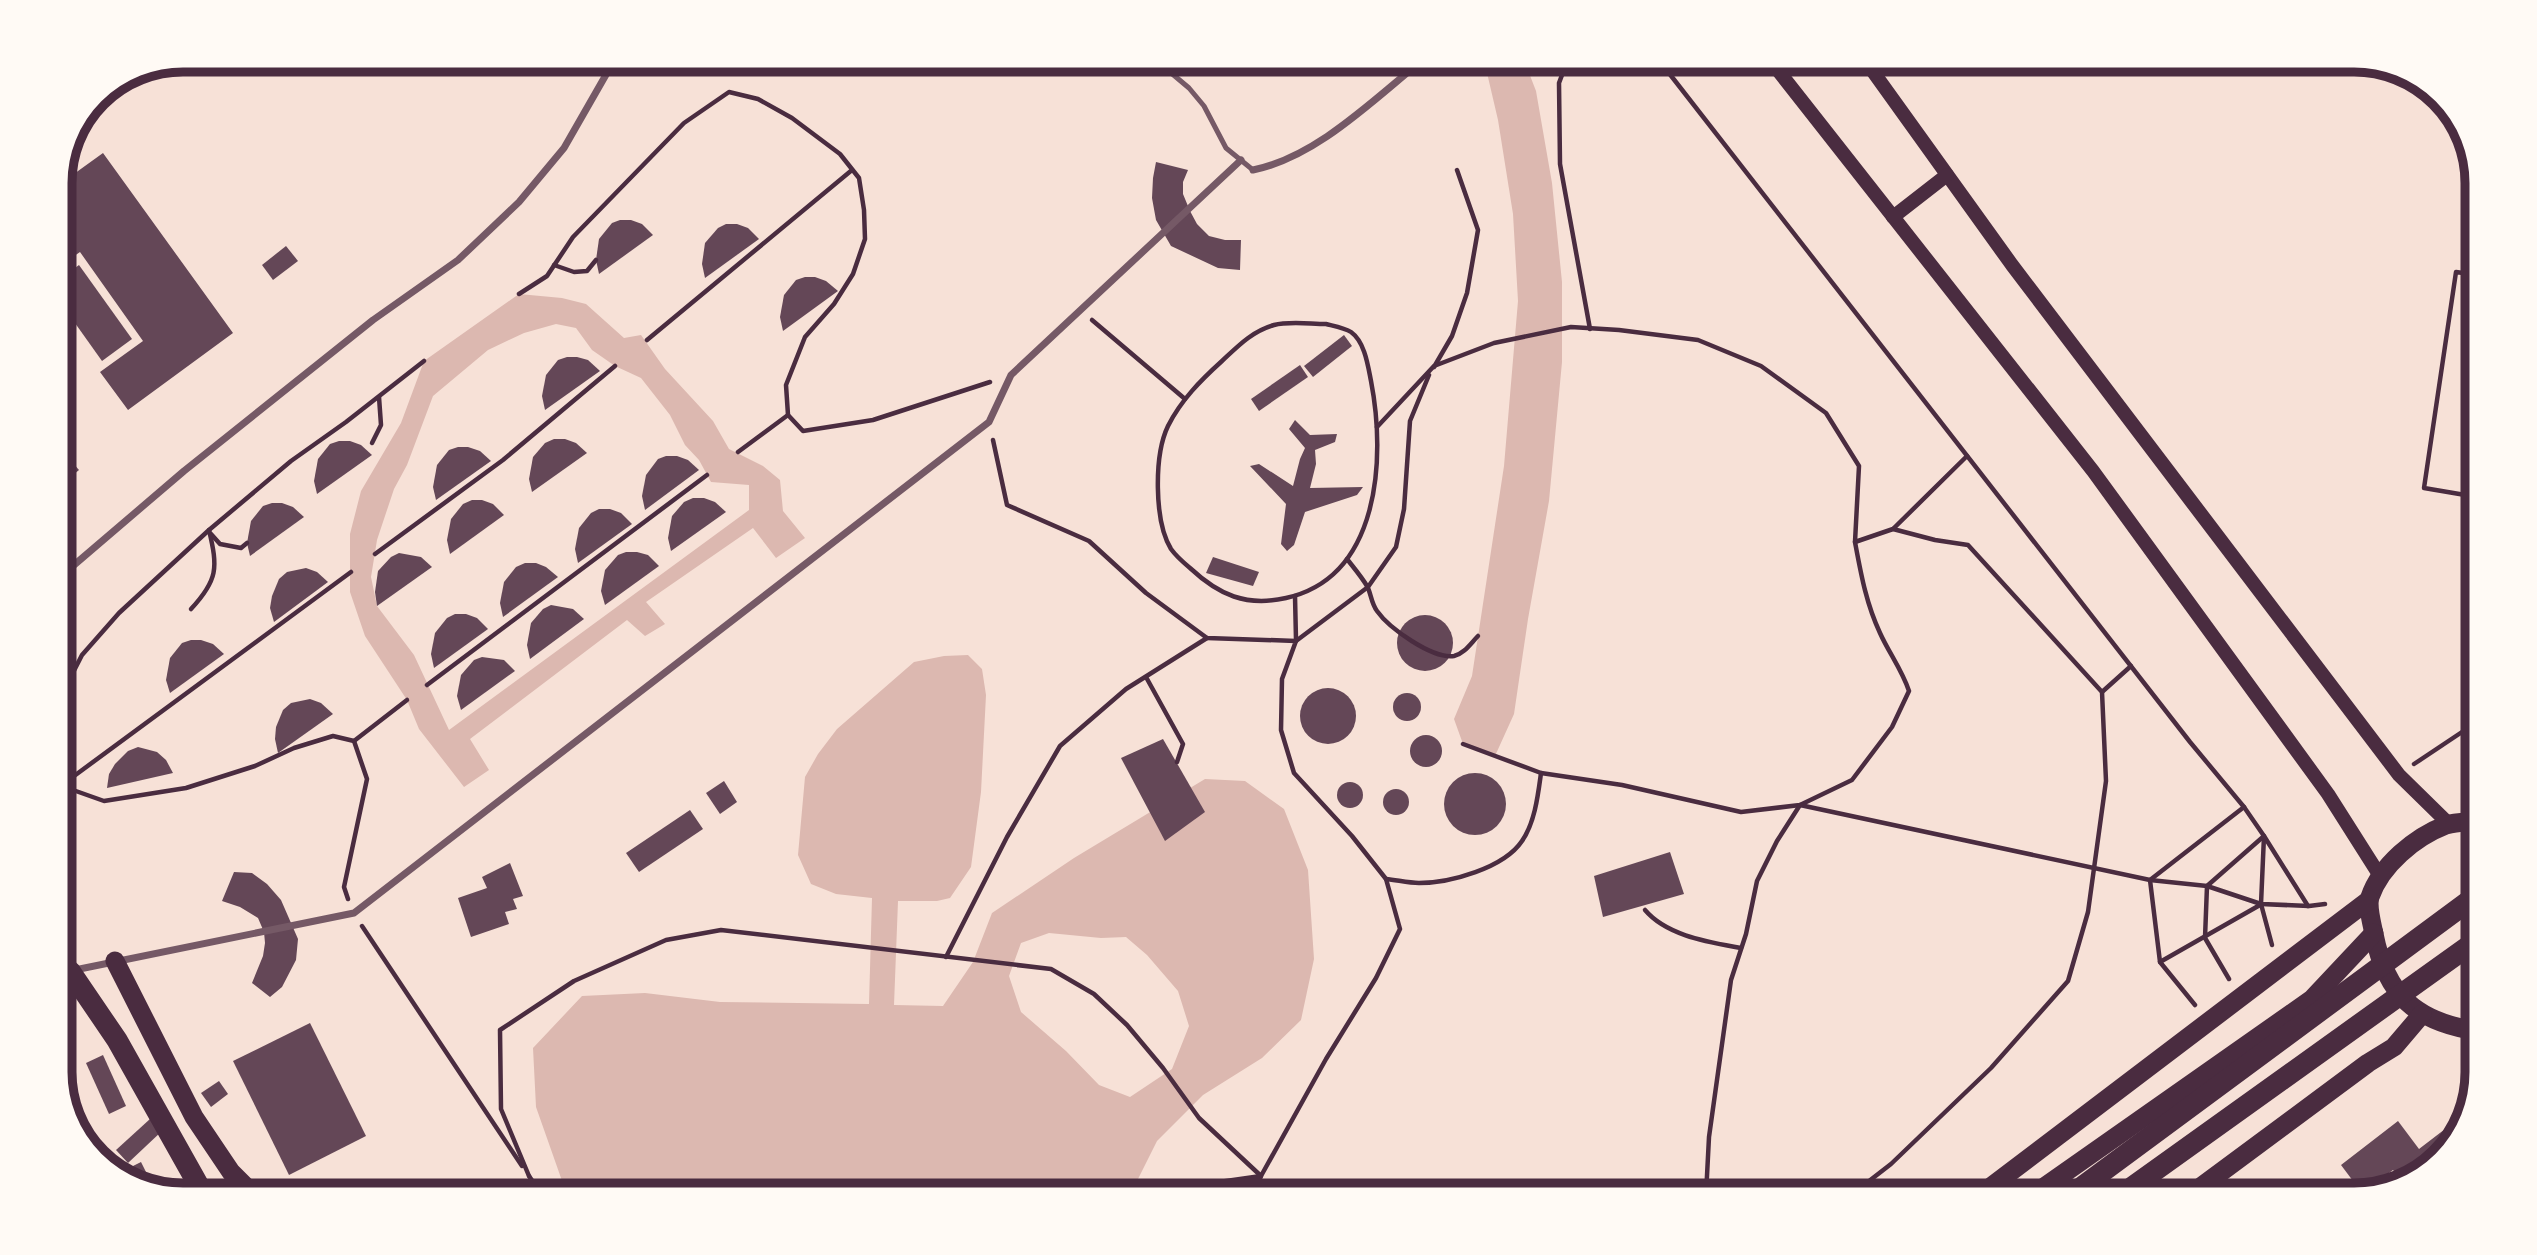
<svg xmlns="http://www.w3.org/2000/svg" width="2537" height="1255" font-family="'Space Grotesk',sans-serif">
<rect width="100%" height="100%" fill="#f7e1d7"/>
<!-- water -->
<g fill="#dcb8b0" fill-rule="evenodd">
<path d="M 1484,60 L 1524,60 L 1536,91 L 1552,183 L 1562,282 L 1562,362 L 1549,501 L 1528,619 L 1514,714 L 1495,756 L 1463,744 L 1454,719 L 1472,676 L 1504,466 L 1518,301 L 1513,214 L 1498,120 Z"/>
<path d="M 519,294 L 562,298 L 586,304 L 624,338 L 641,335 L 665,369 L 713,421 L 729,449 L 763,466 L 780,480 L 783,511 L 805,538 L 776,558 L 753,528 L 646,602 L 665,624 L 645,636 L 627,620 L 470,739 L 489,770 L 464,787 L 419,729 L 407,700 L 365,636 L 350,592 L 350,534 L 361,491 L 401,423 L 424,361 ZM 556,324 L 576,328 L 592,350 L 615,366 L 641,378 L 670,415 L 685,445 L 699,460 L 711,482 L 749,485 L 749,510 L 449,730 L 414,655 L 377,606 L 371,577 L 377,540 L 394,489 L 407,465 L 433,396 L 488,350 L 524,333 Z"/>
<path d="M 968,655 L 982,669 L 986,695 L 981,792 L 971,867 L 950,898 L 937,901 L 898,901 L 894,1005 L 943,1006 L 973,962 L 992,913 L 1074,858 L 1205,779 L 1245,781 L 1284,809 L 1308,870 L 1314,959 L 1301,1020 L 1262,1058 L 1203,1095 L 1157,1141 L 1130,1195 L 567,1195 L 536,1107 L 533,1048 L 582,996 L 645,993 L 720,1002 L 869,1004 L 872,898 L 836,894 L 811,884 L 798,855 L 805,777 L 818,754 L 837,729 L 914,662 L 944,656 ZM 1049,933 L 1101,938 L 1126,937 L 1147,955 L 1178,991 L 1189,1026 L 1172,1069 L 1130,1097 L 1099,1085 L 1066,1051 L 1021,1012 L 1009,976 L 1021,943 Z"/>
</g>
<!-- building -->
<g fill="#644757">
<path d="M 956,59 L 981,59 L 960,69 Z"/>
<path d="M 103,153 L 233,333 L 128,410 L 100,372 L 143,341 L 80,252 L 60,266 L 60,184 Z"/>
<path d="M 1156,162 L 1188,170 L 1183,182 L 1183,194 L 1190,211 L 1197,224 L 1209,236 L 1225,240 L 1241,240 L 1240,270 L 1218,268 L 1171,246 L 1156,220 L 1152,198 L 1153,178 Z"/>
<path d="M 620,220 L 631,220 L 642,224 L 653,235 L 599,274 L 596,260 L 599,239 L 612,223 Z"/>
<path d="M 726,224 L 737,224 L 748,228 L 759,239 L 705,278 L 702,264 L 705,243 L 718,228 Z"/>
<path d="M 286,246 L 298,261 L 273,280 L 262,265 Z"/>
<path d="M 79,265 L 132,339 L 102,361 L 60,302 L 60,279 Z"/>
<path d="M 805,277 L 815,277 L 826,281 L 838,291 L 783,331 L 780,317 L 784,295 L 796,280 Z"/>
<path d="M 1344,335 L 1352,346 L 1313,377 L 1304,366 Z"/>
<path d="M 567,357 L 577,357 L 588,360 L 600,371 L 545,410 L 542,396 L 546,375 L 558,360 Z"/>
<path d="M 1300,365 L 1308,377 L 1259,411 L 1251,399 Z"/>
<path d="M 1295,420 L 1310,435 L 1337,434 L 1335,442 L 1315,450 L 1316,464 L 1310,488 L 1363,487 L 1357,495 L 1305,512 L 1294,545 L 1287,551 L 1281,544 L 1286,504 L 1250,466 L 1259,464 L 1293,486 L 1300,459 L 1305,448 L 1289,429 Z"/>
<path d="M 554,439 L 565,439 L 576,443 L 587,453 L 532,492 L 529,479 L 533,457 L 545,443 Z"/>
<path d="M 339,441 L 350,441 L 361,445 L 372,455 L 317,494 L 314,481 L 318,459 L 330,444 Z"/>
<path d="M 458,447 L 468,447 L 480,451 L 491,461 L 436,500 L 433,487 L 437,465 L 449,450 Z"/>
<path d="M 60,448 L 79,470 L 60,486 Z"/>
<path d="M 666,456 L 677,456 L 688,460 L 699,470 L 645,510 L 642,496 L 646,475 L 658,459 Z"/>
<path d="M 693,498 L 704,498 L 715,502 L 726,512 L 671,551 L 668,538 L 672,516 L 684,502 Z"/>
<path d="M 472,500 L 482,500 L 493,504 L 504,515 L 450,554 L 447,540 L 451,519 L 463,504 Z"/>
<path d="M 272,503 L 282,503 L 293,507 L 304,517 L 250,556 L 247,543 L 251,521 L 263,506 Z"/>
<path d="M 599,509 L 610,509 L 621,513 L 632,524 L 578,563 L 575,549 L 579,528 L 591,513 Z"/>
<path d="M 626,552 L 637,552 L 648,555 L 659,566 L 605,605 L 601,591 L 605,570 L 618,555 Z"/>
<path d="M 399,553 L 421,557 L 432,567 L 377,606 L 375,592 L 378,571 L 391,557 Z"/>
<path d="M 1213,557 L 1259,572 L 1253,586 L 1206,573 Z"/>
<path d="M 525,563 L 536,563 L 546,567 L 558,577 L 503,617 L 500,603 L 504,582 L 516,567 Z"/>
<path d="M 306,568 L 317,572 L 328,582 L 274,622 L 270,608 L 272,596 L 279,579 L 287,572 Z"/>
<path d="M 551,605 L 573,609 L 584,619 L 530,659 L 527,645 L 531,623 L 543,609 Z"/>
<path d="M 455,614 L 466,614 L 477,618 L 488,629 L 434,668 L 431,654 L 435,633 L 447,618 Z"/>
<circle cx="1425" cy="643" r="28"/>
<path d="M 191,640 L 201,640 L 213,644 L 224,654 L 170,693 L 166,680 L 170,658 L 182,643 Z"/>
<path d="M 482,657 L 504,660 L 515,671 L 461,710 L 457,696 L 461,675 L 474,660 Z"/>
<circle cx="1328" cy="716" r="28"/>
<circle cx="1407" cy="707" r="14"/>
<path d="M 310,699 L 321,703 L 333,714 L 278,753 L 275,739 L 276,727 L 283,710 L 291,703 Z"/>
<circle cx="1426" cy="751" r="16"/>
<path d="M 1163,739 L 1205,812 L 1165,841 L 1121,758 Z"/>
<path d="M 138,747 L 157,752 L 166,760 L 173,773 L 107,788 L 109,774 L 115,764 L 128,751 Z"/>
<circle cx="1475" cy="804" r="31"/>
<path d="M 724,781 L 737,802 L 720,814 L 706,793 Z"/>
<circle cx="1350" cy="795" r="13"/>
<circle cx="1396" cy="802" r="13"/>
<path d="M 690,810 L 703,829 L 639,872 L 626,853 Z"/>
<path d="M 1670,852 L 1684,894 L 1603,917 L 1594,876 Z"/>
<path d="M 510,863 L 523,896 L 513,899 L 517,909 L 505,912 L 509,924 L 471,937 L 458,898 L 487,888 L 482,877 Z"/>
<path d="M 234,872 L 252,873 L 267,884 L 281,900 L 298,939 L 296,960 L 282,987 L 270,997 L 252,983 L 263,956 L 265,943 L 264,932 L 258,918 L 240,907 L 222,901 Z"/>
<path d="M 310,1023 L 366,1136 L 289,1175 L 233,1061 Z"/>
<path d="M 103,1055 L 126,1106 L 109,1114 L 86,1063 Z"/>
<path d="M 68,1057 L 75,1073 L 61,1079 L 60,1061 Z"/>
<path d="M 219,1081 L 228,1094 L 211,1107 L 201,1093 Z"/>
<path d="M 150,1119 L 162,1131 L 128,1163 L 116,1150 Z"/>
<path d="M 2398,1121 L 2419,1149 L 2449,1126 L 2456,1136 L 2422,1175 L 2402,1181 L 2393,1170 L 2362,1193 L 2341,1165 Z"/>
<path d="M 141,1162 L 152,1184 L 146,1187 L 141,1186 L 131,1167 Z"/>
</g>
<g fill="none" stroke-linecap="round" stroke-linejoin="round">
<!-- path -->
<g stroke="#4a2c40" stroke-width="4.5">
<path d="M 1568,59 L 1559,83 L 1560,164 L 1590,329"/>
<path d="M 1658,59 L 2190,742 L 2244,807 L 2150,880 L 2160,962 L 2195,1005"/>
<path d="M 554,265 L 574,272 L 587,271 L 596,260"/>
<path d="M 2477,275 L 2456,272 L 2424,488 L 2477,497"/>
<path d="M 519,294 L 547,276 L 573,237 L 684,123 L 729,92 L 758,99 L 792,118 L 840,154 L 859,178 L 864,210 L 865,239 L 853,274 L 834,304 L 805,337 L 786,385 L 788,415 L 803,431 L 873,420 L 990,382"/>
<path d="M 1092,320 L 1185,399"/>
<path d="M 1326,324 C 1334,326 1345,328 1351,332 C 1365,342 1368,366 1371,381 C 1386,458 1380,577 1286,598 C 1246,607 1219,595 1190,568 C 1184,563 1176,556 1171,549 C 1154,521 1154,455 1168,426 C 1181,400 1201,380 1222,361 C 1237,347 1252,331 1274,325 C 1289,321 1310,324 1326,324 Z"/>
<path d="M 647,340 L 852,170"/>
<path d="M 1434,367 L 1452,336 L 1467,293 L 1478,230 L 1457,170"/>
<path d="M 1377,427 L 1434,366 L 1494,343 L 1571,327 L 1619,330 L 1698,340 L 1761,366 L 1826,413 L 1859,466 L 1855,542 L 1893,529 L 1935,540 L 1968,545 L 2102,692 L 2106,781 L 2088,912 L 2068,981 L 1991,1068 L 1891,1164 L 1851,1195"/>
<path d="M 372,443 L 381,425 L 379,397"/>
<path d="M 738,452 L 788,415"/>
<path d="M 1893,529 L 1967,456"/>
<path d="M 211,534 L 220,544 L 241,548 L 247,543"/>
<path d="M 375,554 L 503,460 L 615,366"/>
<path d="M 1347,559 C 1354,568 1361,576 1367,586 C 1371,593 1371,603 1377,611 C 1389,628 1432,659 1454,656 C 1464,654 1471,643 1478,636"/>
<path d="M 1295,596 L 1296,640"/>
<path d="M 191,609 C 218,580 218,568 209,530"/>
<path d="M 1296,641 L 1368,587 L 1396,547 L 1404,509 L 1410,421 L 1429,375"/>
<path d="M 1146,677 L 1183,744 L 1177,762"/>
<path d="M 427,685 L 707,475"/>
<path d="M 2102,692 L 2131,666"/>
<path d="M 60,698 L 82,655 L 119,613 L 209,530 L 291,461 L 346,422 L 424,361"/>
<path d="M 60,715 L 63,760 L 73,790 L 104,801 L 186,788 L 255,766 L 294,748 L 333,736 L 354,741 L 367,779 L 344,887 L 348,899"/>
<path d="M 354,741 L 407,700"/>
<path d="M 1463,744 L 1541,773 L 1622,785 L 1741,812 L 1800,805 L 1852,780 L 1892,727 L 1909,691 C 1902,670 1889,653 1880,633 C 1866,603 1861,574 1855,542"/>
<path d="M 2414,764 L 2477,722"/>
<path d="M 70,779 L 351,572"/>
<path d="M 2244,807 L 2264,836 L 2261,904 L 2272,945"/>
<path d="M 1386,879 C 1397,880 1408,883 1419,883 C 1450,883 1504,868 1522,841 C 1535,822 1538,795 1541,773"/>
<path d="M 1645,910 C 1667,936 1709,942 1741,948"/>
<path d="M 362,926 L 522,1166"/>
<path d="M 946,957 L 1007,837 L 1060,746 L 1126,689 L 1207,638"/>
<path d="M 2160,962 L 2260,905"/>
<path d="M 2229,979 L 2205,938 L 2207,886 L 2264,836 L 2308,906"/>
<path d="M 529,1176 L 501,1109 L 500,1030 L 574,981 L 666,940 L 721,930 L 1051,969 L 1094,994 L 1127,1025 L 1163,1068 L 1199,1118 L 1261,1176 L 1326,1059 L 1376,978 L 1400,929 L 1386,879 L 1352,836 L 1294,773 L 1281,730 L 1282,679 L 1296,641 L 1207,638 L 1146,593 L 1089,541 L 1007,505 L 993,440"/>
<path d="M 529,1176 L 542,1195"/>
<path d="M 1184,1195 L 1205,1184 L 1261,1176 L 1254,1195"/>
<path d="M 1706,1195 L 1709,1137 L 1731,980 L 1746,934 L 1757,881 L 1777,841 L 1800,805 L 2150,880 L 2207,886 L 2261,904 L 2309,906 L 2325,904"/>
</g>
<!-- service -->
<path stroke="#755966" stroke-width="5" d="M 1087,59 L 1093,62 L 1141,64 L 1170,72 L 1189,88 L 1204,106 L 1226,148 L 1253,170"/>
<!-- minor -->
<g stroke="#755966" stroke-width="7">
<path d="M 1253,170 C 1317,157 1374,99 1424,59"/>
<path d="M 60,577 L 184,471 L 373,320 L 458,260 L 519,202 L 564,148 L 615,59"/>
<path d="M 60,973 L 354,913 L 989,422 L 1011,375 L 1241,160"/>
</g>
<!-- secondary -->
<g stroke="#4a2c40" stroke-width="14">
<path d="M 1769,59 L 2093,471 L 2328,794 L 2380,876"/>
<path d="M 1864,59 L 2012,265 L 2399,775 L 2449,824"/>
<path d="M 1893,217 L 1947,175"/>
</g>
<!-- trunk -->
<g stroke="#4a2c40" stroke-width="19">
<path d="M 2477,821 C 2467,822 2455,822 2446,825 C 2415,837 2381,865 2370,897 C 2367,906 2372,924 2374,934 C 2386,995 2416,1022 2477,1031"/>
<path d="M 115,961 L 194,1117 L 231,1172 L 254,1195"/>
<path d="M 1980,1195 L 2369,900"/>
<path d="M 2033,1195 L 2312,999 L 2374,933"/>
<path d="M 2190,1195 L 2368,1063 L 2394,1047 L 2422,1014"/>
</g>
<!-- motorway -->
<g stroke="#4a2c40" stroke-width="21">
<path d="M 70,971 L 117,1040 L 204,1195"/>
<path d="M 2071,1195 L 2477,895"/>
<path d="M 2121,1195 L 2477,940"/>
</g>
</g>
<!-- crop -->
<path d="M0 0H2537V1255H0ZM183 72H2354A111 111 0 0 1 2465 183V1072A111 111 0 0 1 2354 1183H183A111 111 0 0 1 72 1072V183A111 111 0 0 1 183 72Z" fill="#fffaf5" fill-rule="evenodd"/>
<path fill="none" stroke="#4a2c40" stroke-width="9" d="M183 72H2354A111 111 0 0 1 2465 183V1072A111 111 0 0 1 2354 1183H183A111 111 0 0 1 72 1072V183A111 111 0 0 1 183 72Z"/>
</svg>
